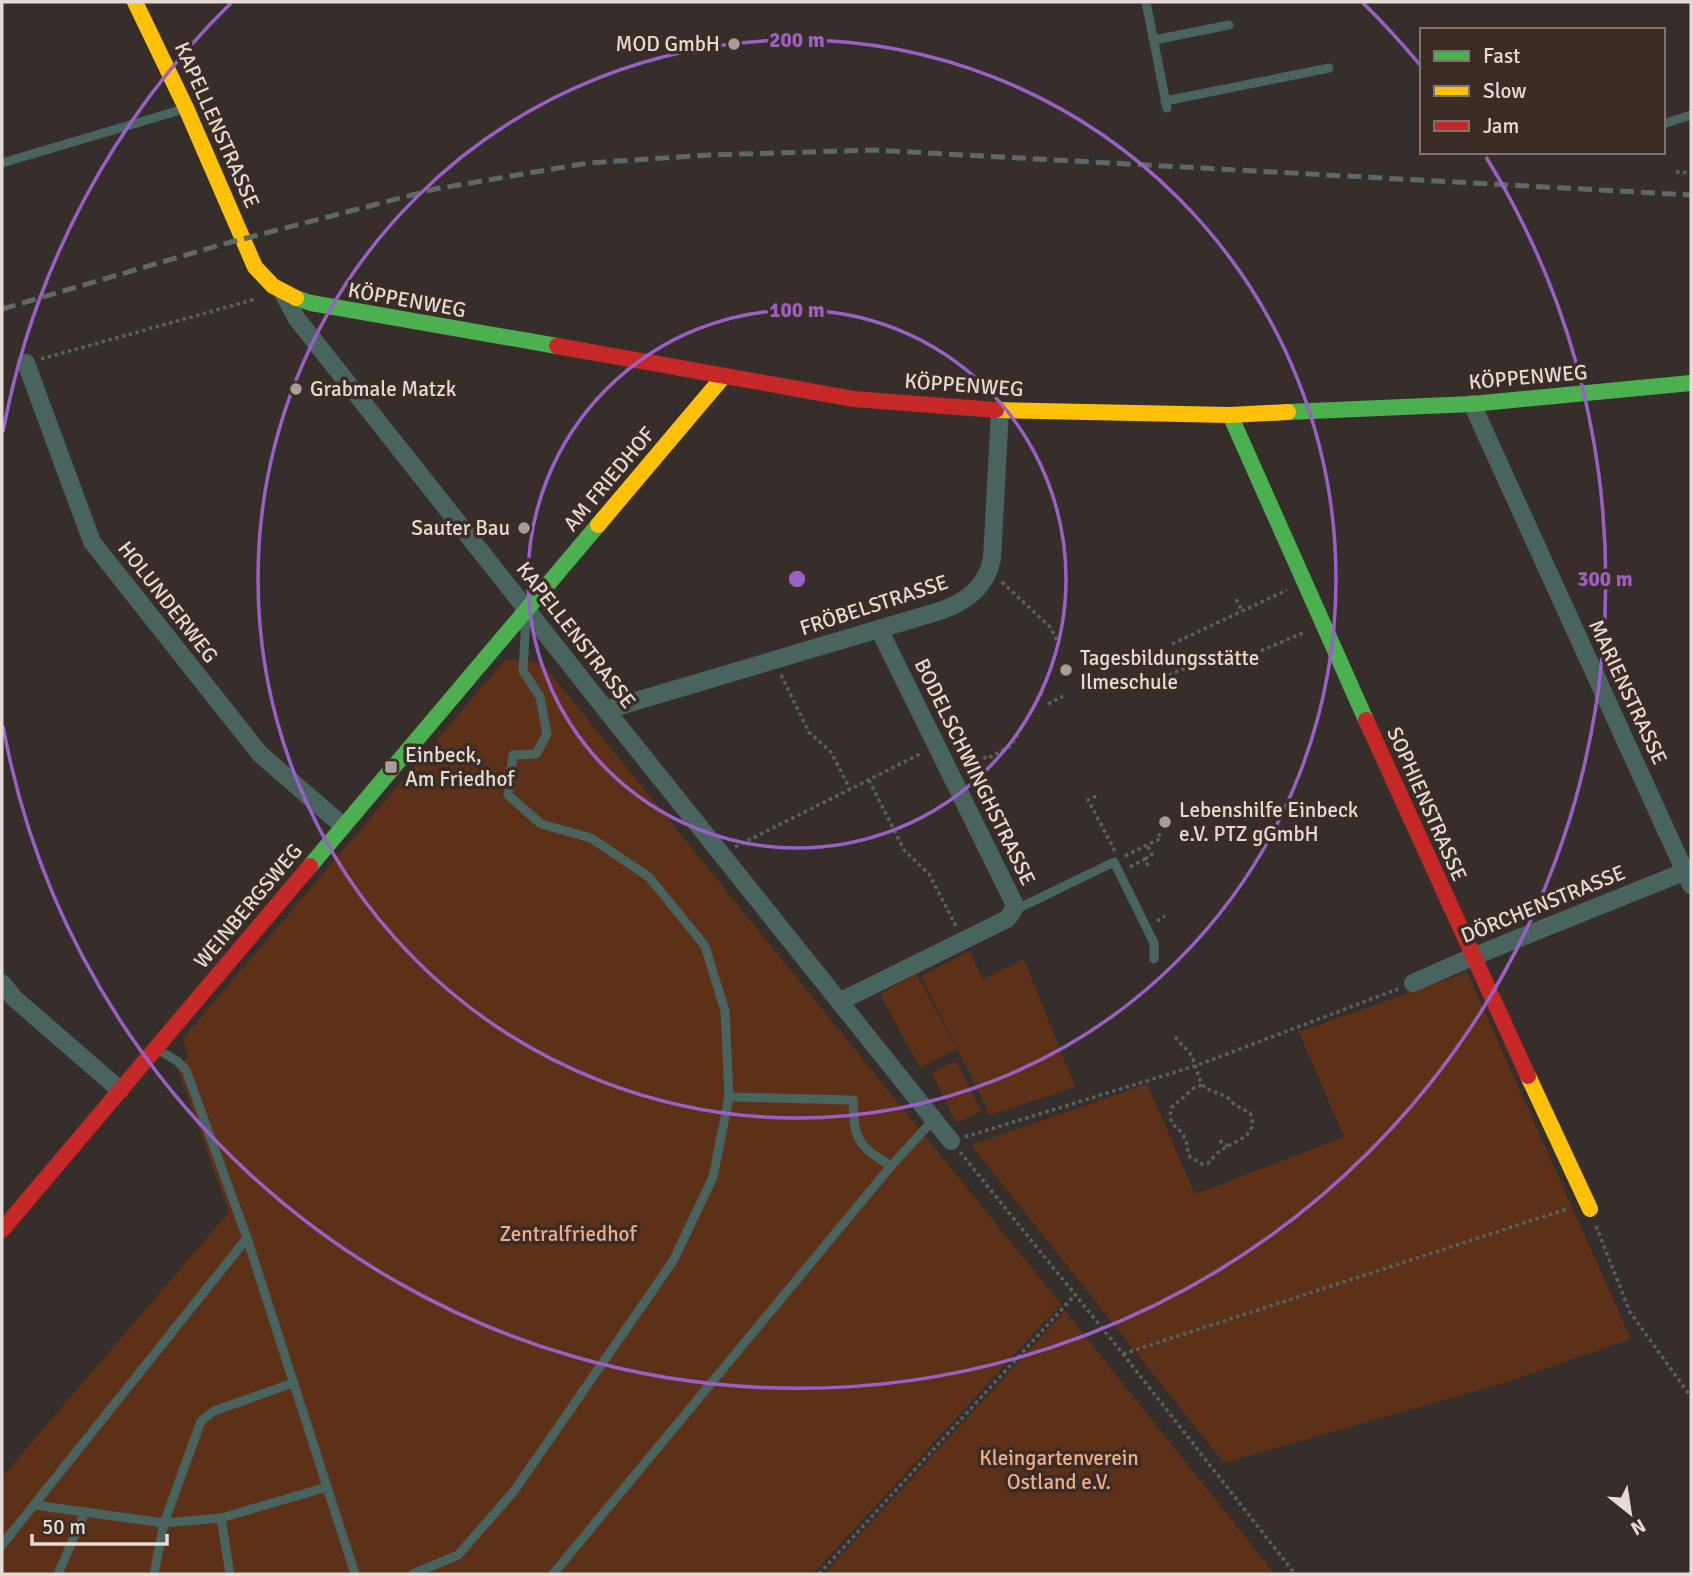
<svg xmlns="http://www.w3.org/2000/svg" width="1693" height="1576" font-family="Signika,sans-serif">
<rect width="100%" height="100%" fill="#362e2b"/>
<!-- green -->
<g fill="#5d3118">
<path d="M 506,659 L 542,663 L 1061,1304 L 813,1574 L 2,1574 L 2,1477 L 229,1212 L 177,1068 L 188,1057 L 183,1038 Z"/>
<path d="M 969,951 L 983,980 L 1024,959 L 1075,1087 L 990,1115 L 921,976 Z"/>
<path d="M 1467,972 L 1631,1339 L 1504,1383 L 1224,1463 L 971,1145 L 1147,1084 L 1195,1194 L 1344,1137 L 1299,1032 Z"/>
<path d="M 916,974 L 957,1049 L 920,1068 L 880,994 Z"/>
<path d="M 956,1061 L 981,1111 L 956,1123 L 932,1073 Z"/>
<path d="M 1065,1311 L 1275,1574 L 824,1574 Z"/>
</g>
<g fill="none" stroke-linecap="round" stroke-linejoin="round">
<!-- path -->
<g stroke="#55625f" stroke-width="3.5" stroke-dasharray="3.5 3.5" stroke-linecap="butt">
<path d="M 1676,172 L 1691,173"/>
<path d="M 41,359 L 256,299"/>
<path d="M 1002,582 L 1050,627 L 1059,644"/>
<path d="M 1236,599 L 1242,611"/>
<path d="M 1172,644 L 1287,590"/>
<path d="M 781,675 L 809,732 L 831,752 L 850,789"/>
<path d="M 1141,679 L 1164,677 L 1185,668 L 1216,660 L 1230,664 L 1305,632"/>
<path d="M 1048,704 L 1063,696"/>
<path d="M 984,756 L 986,759 L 1011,746 L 1042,692"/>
<path d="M 869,780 L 904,850 L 929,874 L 956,926"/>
<path d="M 1096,796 L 1088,800 L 1115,851"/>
<path d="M 735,847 L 922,753"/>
<path d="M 1125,856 L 1161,838 L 1158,832"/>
<path d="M 1145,859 L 1152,855 L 1147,845"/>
<path d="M 1130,867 L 1145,859 L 1148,866"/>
<path d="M 1157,921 L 1165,916"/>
<path d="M 1175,1037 L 1192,1056 L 1200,1080 L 1205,1088 L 1227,1097 L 1235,1105 L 1250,1113 C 1260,1137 1235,1140 1220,1151 C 1216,1154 1212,1159 1208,1163 L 1202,1164 L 1190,1157 C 1187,1151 1188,1145 1185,1139 C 1179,1124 1168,1129 1171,1108 L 1194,1088 L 1202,1085"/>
<path d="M 965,1137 L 1195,1066 L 1398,989"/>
<path d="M 1220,1140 L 1222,1143 L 1229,1146"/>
<path d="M 960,1152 L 1123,1354 L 1295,1574"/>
<path d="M 1596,1226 L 1630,1312 L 1691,1397"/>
<path d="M 1123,1354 L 1567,1209"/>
<path d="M 819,1574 L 1075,1295"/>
<path d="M 1689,1574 L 1691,1573"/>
</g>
<!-- lane -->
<g stroke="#49635f" stroke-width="9">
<path d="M 1146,2 L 1167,108"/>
<path d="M 1154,40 L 1229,25"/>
<path d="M 1165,101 L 1329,68"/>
<path d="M 1666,123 L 1691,115"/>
<path d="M 2,163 L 184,109"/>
<path d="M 1013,911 L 1114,862 L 1154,943 L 1154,959"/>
<path d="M 729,1097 L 853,1100 C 854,1140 857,1145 891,1166"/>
<path d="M 247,1238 L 355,1574"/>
<path d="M 34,1505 L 164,1523 L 221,1518 L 327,1487"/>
<path d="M 221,1518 L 230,1574"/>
<path d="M 2,1545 L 247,1238 L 186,1070 L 177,1061 L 157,1049"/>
<path d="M 58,1574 L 85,1512"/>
<path d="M 154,1574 L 164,1523 L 201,1421 L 214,1411 L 293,1383"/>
<path d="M 413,1574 L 458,1555 L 514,1491 L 673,1261 L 713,1177 L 729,1097 L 725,1011 L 705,946 L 649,877 L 591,838 L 541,824 L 508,795 L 513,755 L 536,754 L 547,734 L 540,697 L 523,671 L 526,618"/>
<path d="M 553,1574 L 891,1166 L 934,1119"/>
</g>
<!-- street -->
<g stroke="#49635f" stroke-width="18">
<path d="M 283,293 L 297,319 L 606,710 L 951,1141"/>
<path d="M 26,363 L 92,542 L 260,754 L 343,826"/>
<path d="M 1472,404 L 1691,885"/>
<path d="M 606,710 L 943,610 C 968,600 986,587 992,559 L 1000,410"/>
<path d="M 2,983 L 14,998 L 120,1090"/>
<path d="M 1413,983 L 1472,957 L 1691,869"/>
<path d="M 841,1001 L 1007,919 L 1013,911 L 1014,903 L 879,629"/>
</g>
<!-- fast -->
<g stroke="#4caf50" stroke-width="16">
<path d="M 296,298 L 311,303 L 557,346"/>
<path d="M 1288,412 L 1472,404 L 1691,383"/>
<path d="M 1230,415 L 1366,720"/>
<path d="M 310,866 L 598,525"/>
</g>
<!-- slow -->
<g stroke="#ffc107" stroke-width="16">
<path d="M 135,2 L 186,108 L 255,267 L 273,286 L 296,298"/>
<path d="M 996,410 L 1230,415 L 1288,412"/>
<path d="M 598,525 L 723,377"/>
<path d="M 1528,1076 L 1590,1209"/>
</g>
<!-- jam -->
<g stroke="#c62828" stroke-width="16">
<path d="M 557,346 L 854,399 L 996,410"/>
<path d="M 1366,720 L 1528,1076"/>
<path d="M 2,1230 L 310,866"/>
</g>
<!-- rail -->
<path stroke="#5e6865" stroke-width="5" stroke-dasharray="14 7" stroke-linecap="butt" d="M 2,309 L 220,245 L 435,189 L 588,163 L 709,155 L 874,150 L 1691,195"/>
</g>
<!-- distance rings -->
<g fill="none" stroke="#9a60c6" stroke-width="3.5">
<circle cx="797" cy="579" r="269"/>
<circle cx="797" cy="579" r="539"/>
<path d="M3 432A808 808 0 0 1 231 3M1363 3A808 808 0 0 1 1420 65M1486 157A808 808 0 1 1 3 726"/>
</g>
<!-- markers -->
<g fill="#a79e9a" stroke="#3b2d26" stroke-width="2.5">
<circle cx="734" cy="44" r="7"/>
<circle cx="296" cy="389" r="7"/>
<circle cx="524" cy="528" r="7"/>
<circle cx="1066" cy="670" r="7"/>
<rect x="384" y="760" width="14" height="14" rx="3.5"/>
<circle cx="1165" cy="822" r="7"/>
</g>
<g text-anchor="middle" stroke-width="7" stroke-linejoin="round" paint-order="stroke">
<!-- poi labels -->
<g font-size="21" fill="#e4dbd6" stroke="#3b2d26" text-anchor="start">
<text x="720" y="51" text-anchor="end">MOD GmbH</text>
<text x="310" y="396">Grabmale Matzk</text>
<text x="510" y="535" text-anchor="end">Sauter Bau</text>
<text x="1080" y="665">Tagesbildungsstätte<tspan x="1080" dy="24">Ilmeschule</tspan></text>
<text x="405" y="762">Einbeck,<tspan x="405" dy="24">Am Friedhof</tspan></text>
<text x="1179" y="817">Lebenshilfe Einbeck<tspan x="1179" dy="24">e.V. PTZ gGmbH</tspan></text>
</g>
<!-- street labels -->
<g font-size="21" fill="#e4dbd6" stroke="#3b2d26">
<text transform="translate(217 125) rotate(66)" y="7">KAPELLENSTRASSE</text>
<text transform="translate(407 300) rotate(10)" y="7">KÖPPENWEG</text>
<text transform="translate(1528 377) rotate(-5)" y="7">KÖPPENWEG</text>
<text transform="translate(964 385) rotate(4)" y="7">KÖPPENWEG</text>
<text transform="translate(609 479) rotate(-50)" y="7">AM FRIEDHOF</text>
<text transform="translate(168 602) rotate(52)" y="7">HOLUNDERWEG</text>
<text transform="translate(874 605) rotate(-18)" y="7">FRÖBELSTRASSE</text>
<text transform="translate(576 635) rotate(52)" y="7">KAPELLENSTRASSE</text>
<text transform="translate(1628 692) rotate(65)" y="7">MARIENSTRASSE</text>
<text transform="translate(975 772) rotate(64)" y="7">BODELSCHWINGHSTRASSE</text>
<text transform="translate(1427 804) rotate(66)" y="7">SOPHIENSTRASSE</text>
<text transform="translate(1543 904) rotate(-22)" y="7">DÖRCHENSTRASSE</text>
<text transform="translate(248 906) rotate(-50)" y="7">WEINBERGSWEG</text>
</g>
<!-- park labels -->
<g font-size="21" fill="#f1ac87" stroke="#3b2d26">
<text x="568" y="1241">Zentralfriedhof</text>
<text x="1059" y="1465">Kleingartenverein<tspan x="1059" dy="24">Ostland e.V.</tspan></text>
</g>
</g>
<circle cx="797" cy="579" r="10" fill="#9a60c6" stroke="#3b2d26" stroke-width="3.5"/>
<g font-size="21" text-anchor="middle" font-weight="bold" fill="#9a60c6" stroke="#3b2d26" stroke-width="7" stroke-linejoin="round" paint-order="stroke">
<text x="797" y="47">200 m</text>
<text x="797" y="317">100 m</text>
<text x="1605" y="586">300 m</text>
</g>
<!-- border -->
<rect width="1693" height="1576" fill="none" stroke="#e4dbd6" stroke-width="7"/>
<!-- legend -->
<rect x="1420" y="28" width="245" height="126" fill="#3b2d26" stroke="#7f736c" stroke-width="2"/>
<rect x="1434" y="51" width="35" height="10" fill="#4caf50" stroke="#7f736c" stroke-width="2"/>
<text x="1483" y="63" font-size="21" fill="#e4dbd6">Fast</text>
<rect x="1434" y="86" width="35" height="10" fill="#ffc107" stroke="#7f736c" stroke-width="2"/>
<text x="1483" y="98" font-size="21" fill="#e4dbd6">Slow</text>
<rect x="1434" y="121" width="35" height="10" fill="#c62828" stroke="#7f736c" stroke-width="2"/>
<text x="1483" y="133" font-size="21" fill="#e4dbd6">Jam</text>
<!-- north arrow -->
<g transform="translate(1630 1513) rotate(150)" stroke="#3b2d26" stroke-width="5" paint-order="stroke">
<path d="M0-5L12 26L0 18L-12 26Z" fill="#e4dbd6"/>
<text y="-10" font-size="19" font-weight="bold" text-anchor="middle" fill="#e4dbd6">N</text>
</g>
<!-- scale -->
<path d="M32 1534v10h135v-10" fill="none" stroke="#e4dbd6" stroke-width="3.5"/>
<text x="42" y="1534" font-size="21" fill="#e4dbd6" stroke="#3b2d26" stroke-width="5" paint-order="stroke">50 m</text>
</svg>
